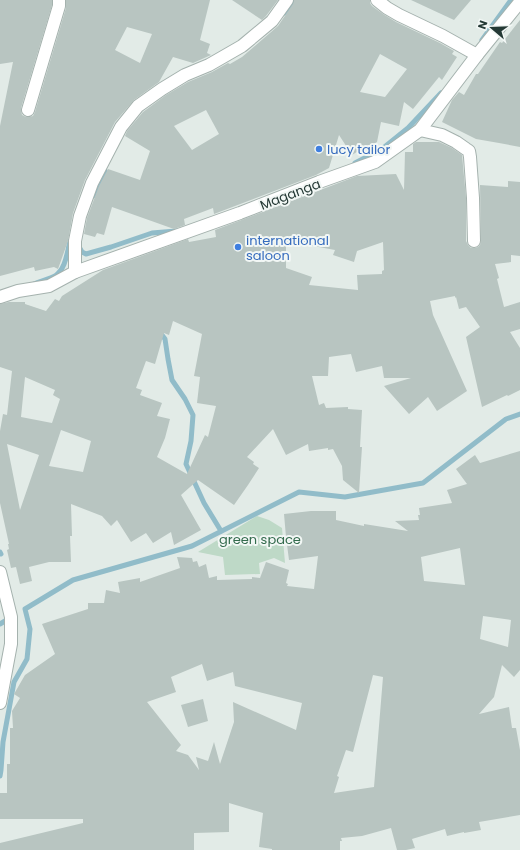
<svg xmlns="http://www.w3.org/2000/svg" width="520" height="850" font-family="Poppins,sans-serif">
<rect width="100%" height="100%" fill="#e2ebe7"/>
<!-- green -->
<path fill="#bed9c7" d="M 257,516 L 269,520 L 282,528 L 285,563 L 274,558 L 259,563 L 260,574 L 225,575 L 223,557 L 198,552 Z"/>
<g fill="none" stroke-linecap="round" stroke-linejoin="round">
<!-- stream -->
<g stroke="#91bcc9" stroke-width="5">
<path d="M 284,13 L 296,0"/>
<path d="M 482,40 L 511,0"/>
<path d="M 355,163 L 382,149 L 408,128 L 441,93"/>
<path d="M 93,196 L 105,171"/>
<path d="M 78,245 L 82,252 L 86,254 L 111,247 L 152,233 L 176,231"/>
<path d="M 34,284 C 40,281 49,279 55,276 C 66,269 67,252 70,241 L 72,241"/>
<path d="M 157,334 L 162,335 L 165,339 L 168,359 L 172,380 L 185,399 L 193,415 L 191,441 L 186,464 L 204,503 L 221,531"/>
<path d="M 0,552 L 1,554"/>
<path d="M 0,624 L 5,621"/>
<path d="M 0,776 L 1,770 L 3,742 L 14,682 L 27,659 L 30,629 L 25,609 L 73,580 L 192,546 L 299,492 L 345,497 L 423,483 L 506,419 L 520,414"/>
</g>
</g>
<!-- building -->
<g fill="#b8c5c1" fill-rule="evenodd">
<path d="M 0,0 L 52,0 L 52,5 L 21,108 L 21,111 L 22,115 L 26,117 L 29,117 L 33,116 L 35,112 L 66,8 L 66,0 L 210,0 L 200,40 L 210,44 L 207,53 L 211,55 L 193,63 L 173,57 L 159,82 L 134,100 L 115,122 L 85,180 L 73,213 L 68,241 L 58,269 L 54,267 L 35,271 L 34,267 L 0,276 L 0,126 L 13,62 L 0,64 ZM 127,27 L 152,34 L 140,63 L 115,50 Z"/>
<path d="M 232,0 L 278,0 L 266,16 L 262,20 Z"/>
<path d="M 294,0 L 370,0 L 370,3 L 372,6 L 383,14 L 396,22 L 440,43 L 454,51 L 452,54 L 457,57 L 442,80 L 439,77 L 413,109 L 404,102 L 399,126 L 381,122 L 377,142 L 367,148 L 366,146 L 352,155 L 339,135 L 329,168 L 316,175 L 214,214 L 213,208 L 184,219 L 185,225 L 174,229 L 112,207 L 104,235 L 97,233 L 95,237 L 84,234 L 87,218 L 99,186 L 108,169 L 140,180 L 150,151 L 125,136 L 127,131 L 143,112 L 166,95 L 188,82 L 212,72 L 228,63 L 230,64 L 242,57 L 278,26 L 293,4 ZM 380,54 L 407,69 L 385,97 L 360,92 ZM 206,110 L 219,134 L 192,150 L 174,126 Z"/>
<path d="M 411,0 L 471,0 L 454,20 Z"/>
<path d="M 520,20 L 520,147 L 499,143 L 476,139 L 442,122 L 452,100 L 459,92 L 464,95 L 476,74 L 478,74 L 500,42 L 502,43 Z"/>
<path d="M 416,142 L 439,142 L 452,148 L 462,155 L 466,198 L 466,241 L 468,245 L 471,248 L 475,248 L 478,247 L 480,245 L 481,241 L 480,185 L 508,187 L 508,181 L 520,182 L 520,256 L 511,255 L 511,262 L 495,264 L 499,278 L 497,279 L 504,307 L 520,302 L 520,329 L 510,332 L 520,348 L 520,390 L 508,396 L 507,395 L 482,407 L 466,337 L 480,327 L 466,307 L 459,309 L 456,297 L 455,298 L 455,296 L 430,301 L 433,315 L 467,391 L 437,411 L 428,397 L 409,414 L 384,386 L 411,378 L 384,378 L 382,366 L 356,372 L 351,354 L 329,357 L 328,376 L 312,376 L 319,405 L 324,403 L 326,408 L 348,407 L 348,409 L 362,410 L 360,447 L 362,447 L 359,493 L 343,480 L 342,466 L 333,449 L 328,450 L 328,448 L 309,451 L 308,444 L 286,455 L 273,429 L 247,457 L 254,462 L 253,464 L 259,468 L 248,485 L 234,505 L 198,480 L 181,495 L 201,530 L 174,545 L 171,532 L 153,543 L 146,533 L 131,542 L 117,520 L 111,526 L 102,516 L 71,504 L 72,536 L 70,536 L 71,562 L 49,562 L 29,567 L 32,581 L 20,584 L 16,567 L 11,568 L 7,550 L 9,549 L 8,544 L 9,544 L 0,503 L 0,431 L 3,414 L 7,415 L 12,371 L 0,367 L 0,304 L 9,302 L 25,302 L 25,304 L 46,311 L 55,299 L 59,301 L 62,296 L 103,270 L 188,239 L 189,242 L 216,237 L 215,230 L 357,176 L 396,174 L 404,190 L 405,152 L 413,152 L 413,144 ZM 286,241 L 335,250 L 333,255 L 354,262 L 357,251 L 383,242 L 384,270 L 382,271 L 382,274 L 357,275 L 358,290 L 309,285 L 312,277 L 286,268 ZM 173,321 L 202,334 L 194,376 L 200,377 L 197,403 L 216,406 L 208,437 L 205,435 L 187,474 L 157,457 L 165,438 L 170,419 L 157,416 L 162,403 L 140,395 L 142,390 L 136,388 L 146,361 L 155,364 L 164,333 L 169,335 ZM 25,377 L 55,390 L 53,395 L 60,399 L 52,423 L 21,417 ZM 61,430 L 91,441 L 83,472 L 49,466 ZM 7,444 L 39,455 L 20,510 Z"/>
<path d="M 520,451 L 520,670 L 514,677 L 502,665 L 494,697 L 479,714 L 509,707 L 512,728 L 516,728 L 520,750 L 520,815 L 479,822 L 481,830 L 464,833 L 464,832 L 447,836 L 445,829 L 412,839 L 415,848 L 406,850 L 397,850 L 391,828 L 362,836 L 341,838 L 342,841 L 340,841 L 340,850 L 272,850 L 272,849 L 259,847 L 263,813 L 229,803 L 229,832 L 194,833 L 194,850 L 0,850 L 0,843 L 83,823 L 83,819 L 0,819 L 0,793 L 7,793 L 7,764 L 10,764 L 10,728 L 13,728 L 12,711 L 20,698 L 14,694 L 25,675 L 55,654 L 42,624 L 88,609 L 88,603 L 104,603 L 106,590 L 120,593 L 118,582 L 140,578 L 140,582 L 180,568 L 177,557 L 192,558 L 193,562 L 197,561 L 199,567 L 206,564 L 209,578 L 217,576 L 217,580 L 252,579 L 252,577 L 260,578 L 266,562 L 289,570 L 286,583 L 288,584 L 287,586 L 314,589 L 318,556 L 289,560 L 286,537 L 284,514 L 311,511 L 336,511 L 336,520 L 364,526 L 364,524 L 408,531 L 395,521 L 419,520 L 418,515 L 420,515 L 419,508 L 452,503 L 447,490 L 467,484 L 456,469 L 475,455 L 480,463 ZM 460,548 L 465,585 L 424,581 L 421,557 ZM 483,616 L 511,620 L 508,647 L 480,639 ZM 202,664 L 207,681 L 233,672 L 235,686 L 302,703 L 296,730 L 233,702 L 234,722 L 220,764 L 214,742 L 208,761 L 196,757 L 199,770 L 188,755 L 176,751 L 181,745 L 147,702 L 176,692 L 171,677 ZM 373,675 L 383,677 L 374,787 L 334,793 L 339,777 L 337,776 L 346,750 L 353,752 Z"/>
<path d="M 203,699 L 208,721 L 188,727 L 181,705 Z"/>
</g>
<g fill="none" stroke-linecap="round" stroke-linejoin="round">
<defs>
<g id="minor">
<path d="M 377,0 L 387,8 L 399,15 L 443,36 L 477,55"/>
<path d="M 28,110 L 59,6 L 59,0"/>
<path d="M 420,130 L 442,135 L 456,142 L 466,149 L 469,151 L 470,157 L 473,198 L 474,241"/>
<path d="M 75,272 L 75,241 L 80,216 L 92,183 L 121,127 L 138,106 L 162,89 L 185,75 L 209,65 L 242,46 L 272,21 L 287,0"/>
<path d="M 0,297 L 18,291 L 49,286 L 75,272 L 240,213 L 319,182 L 375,162 L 420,130 L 477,55 L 520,2"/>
</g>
<path id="tertiary" d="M 0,572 L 11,617 L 11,644 L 0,703"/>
</defs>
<!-- minor casing -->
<use href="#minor" stroke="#a5b2ae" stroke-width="14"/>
<!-- tertiary casing -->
<use href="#tertiary" stroke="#a5b2ae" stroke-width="14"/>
<!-- minor -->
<use href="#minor" stroke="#fff" stroke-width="12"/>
<!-- tertiary -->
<use href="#tertiary" stroke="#fff" stroke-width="12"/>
</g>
<!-- markers -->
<g fill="#3f7fe0" stroke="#f2f7f5" stroke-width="1.5">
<circle cx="319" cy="149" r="4"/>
<circle cx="238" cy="247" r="4"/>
</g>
<g text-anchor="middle" stroke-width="4" stroke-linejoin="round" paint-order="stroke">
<!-- shop labels -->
<g font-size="13" fill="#366cbe" stroke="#f2f7f5" text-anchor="start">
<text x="327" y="154">lucy tailor</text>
<text x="246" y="245">international<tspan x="246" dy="15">saloon</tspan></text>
</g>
<!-- street labels -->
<g font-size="13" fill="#243935" stroke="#f2f7f5">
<text transform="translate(290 194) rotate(-21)" y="5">Maganga</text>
</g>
<!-- park labels -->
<g font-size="13" fill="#336b4d" stroke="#f2f7f5">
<text x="260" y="544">green space</text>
</g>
</g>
<!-- north arrow -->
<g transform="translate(492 28) rotate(289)" stroke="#f2f7f5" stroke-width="3" paint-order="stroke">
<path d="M0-3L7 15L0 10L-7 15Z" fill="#243935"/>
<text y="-6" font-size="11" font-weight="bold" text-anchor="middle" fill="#243935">N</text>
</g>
</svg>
